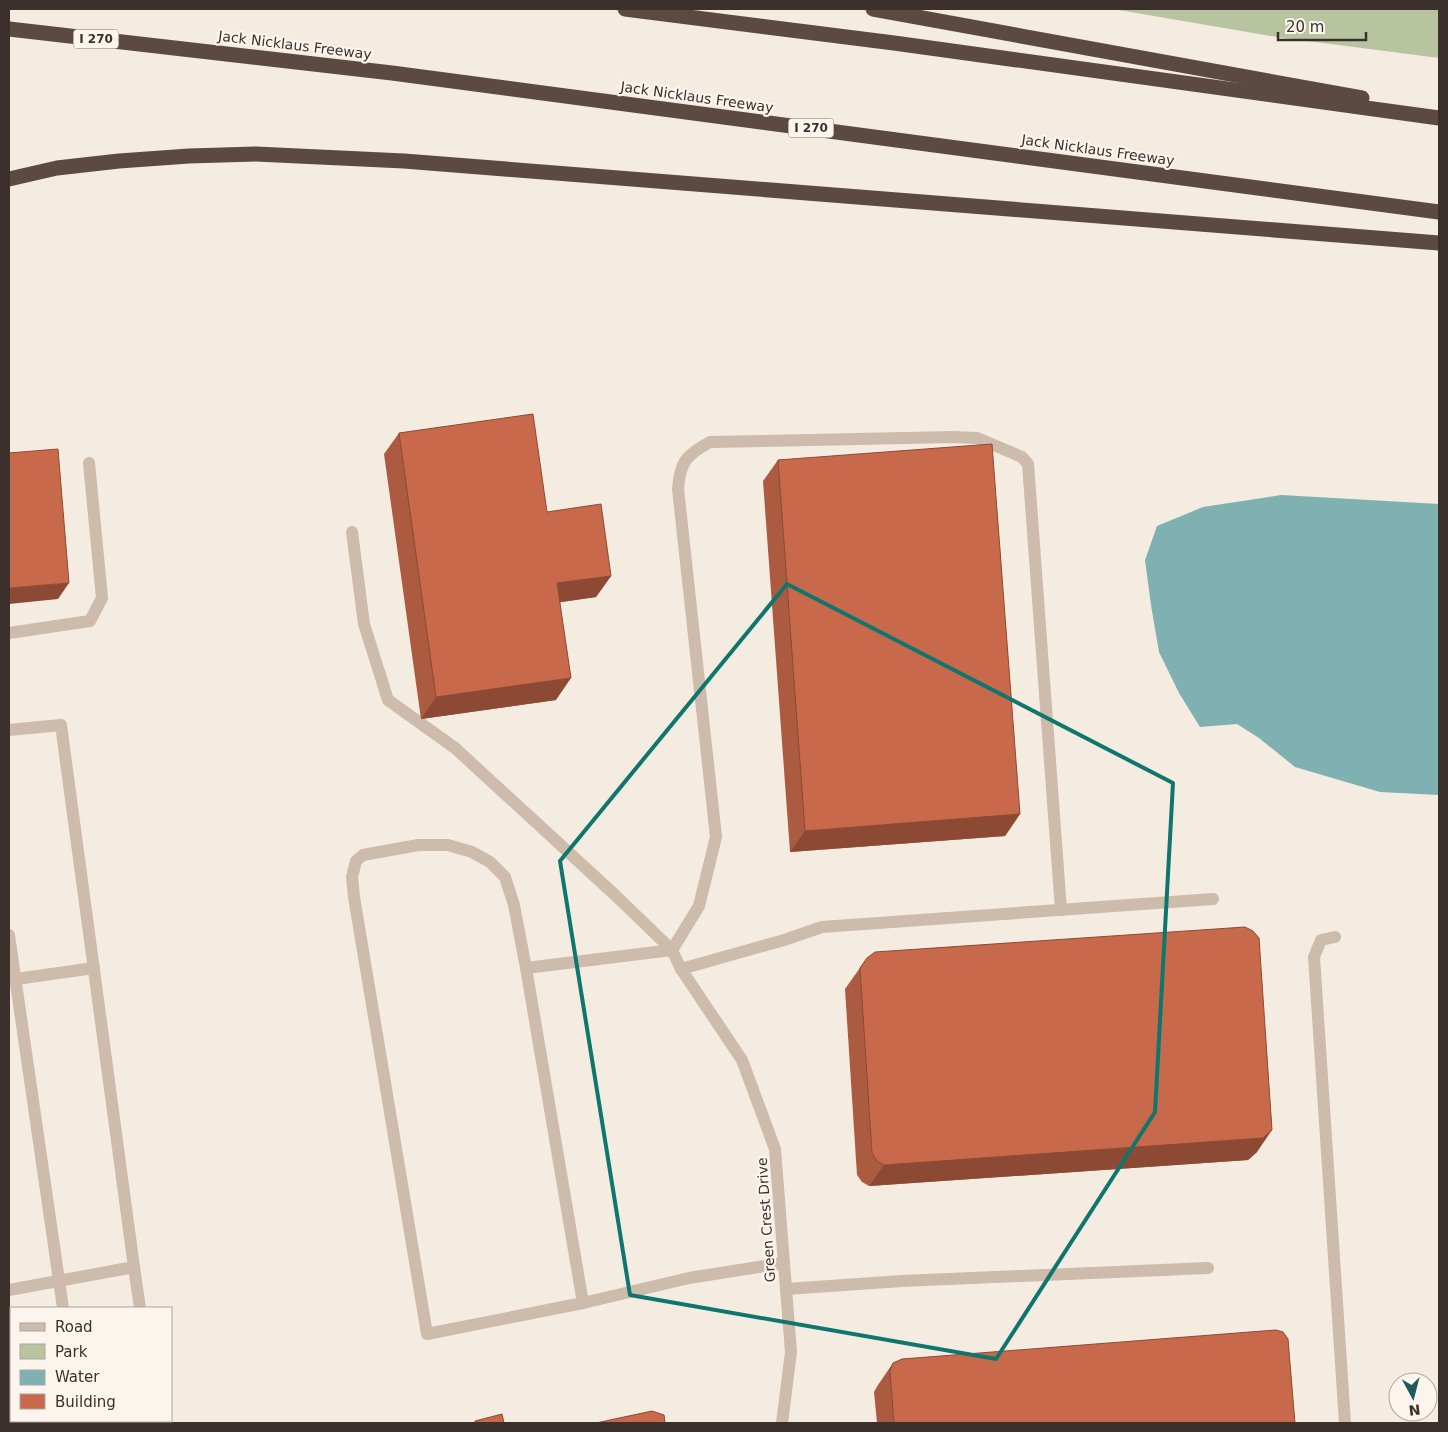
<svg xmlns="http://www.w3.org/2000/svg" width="1448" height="1432" font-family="'DejaVu Sans',sans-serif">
<rect width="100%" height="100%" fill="#f4ebe1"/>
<!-- green -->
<path fill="#b8c4a0" d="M 1113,9 L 1439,9 L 1439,58 L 1277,37 Z"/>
<!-- water -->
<path fill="#7fb0b2" d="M 1281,495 L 1439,504 L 1439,795 L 1380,792 L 1295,767 L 1259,738 L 1237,724 L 1200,727 L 1179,693 L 1159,652 L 1151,605 L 1145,560 L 1157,526 L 1203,507 Z"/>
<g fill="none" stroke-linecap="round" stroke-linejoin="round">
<!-- service -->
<g stroke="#cdbbac" stroke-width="12">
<path d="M 352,532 L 364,624 L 388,700 L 455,748 L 615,895 L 672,950"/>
<path d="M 9,633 L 90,621 L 102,598 L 89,463"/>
<path d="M 9,730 L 61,725 L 134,1267 L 9,1290"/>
<path d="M 9,935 L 63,1308"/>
<path d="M 1335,937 L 1321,940 L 1314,957 L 1345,1423"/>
<path d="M 672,950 L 699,906 L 716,837 L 678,489 C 680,462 686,455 710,442 L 952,437 L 977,438 L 1022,457 L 1028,464 L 1061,910"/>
<path d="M 526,968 L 514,905 L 505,877 L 490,862 L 472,852 L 448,845 L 418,845 L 363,855 L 356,861 L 352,877 L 354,897 L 427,1334 L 583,1303 L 689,1278 L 784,1263"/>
<path d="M 681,969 L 784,940 L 822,927 L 1213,899"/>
<path d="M 9,980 L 94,968"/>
<path d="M 134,1267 L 140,1308"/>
<path d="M 786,1289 L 902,1281 L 1208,1268"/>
<path d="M 583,1303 L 526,968 L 672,950"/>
<path d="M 79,1421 L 79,1423"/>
<path d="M 158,1421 L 159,1423"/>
</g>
<!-- minor -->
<path stroke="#cdbbac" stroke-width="12" d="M 672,950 L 681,969 L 742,1060 L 775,1149 L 791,1352 L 782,1423"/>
<!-- motorway -->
<g stroke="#5c4a42" stroke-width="15">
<path d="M 625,9 L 894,43 L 1439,118"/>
<path d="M 873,9 L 1362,98"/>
<path d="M 9,29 L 392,73 L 1439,212"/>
<path d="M 9,179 L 57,168 L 119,161 L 189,156 L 256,154 L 404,161 L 1439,243"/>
</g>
</g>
<!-- wall -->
<g fill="#ac5a40">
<path d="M 399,433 L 547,512 L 611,576 L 596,597 L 560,602 L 556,700 L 421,719 L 384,454 Z"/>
<path d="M 778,460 L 1020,814 L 1005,836 L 790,852 L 763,481 Z"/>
<path d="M 867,958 L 1257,1152 L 1248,1160 L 869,1186 L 862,1182 L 857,1175 L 845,989 Z"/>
<path d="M 893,1363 L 1295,1423 L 877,1423 L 874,1392 L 878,1385 Z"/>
</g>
<!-- shaded-wall -->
<g fill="#8c4a34">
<path d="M 611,576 L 596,597 L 542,605 L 557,583 Z"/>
<path d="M 69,583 L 58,599 L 9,604 L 9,588 Z"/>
<path d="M 571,678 L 556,700 L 421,719 L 436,697 Z"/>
<path d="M 1020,814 L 1005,836 L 790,852 L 805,831 Z"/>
<path d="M 1272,1130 L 1257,1152 L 1248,1160 L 869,1186 L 884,1165 Z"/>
</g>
<!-- building -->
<g fill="#c8694b" stroke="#8c4a34">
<path d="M 533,414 L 547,512 L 601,504 L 611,576 L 557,583 L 571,678 L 436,697 L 399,433 Z"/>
<path d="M 992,444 L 1020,814 L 805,831 L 778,460 Z"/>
<path d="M 58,449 L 69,583 L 9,588 L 9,453 Z"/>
<path d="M 1245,927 L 1253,931 L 1259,938 L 1272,1130 L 1263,1138 L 884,1165 L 877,1161 L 872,1153 L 860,968 L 867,958 L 875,952 Z"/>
<path d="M 1276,1330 L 1283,1332 L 1288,1339 L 1295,1423 L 894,1423 L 890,1371 L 893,1363 L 902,1359 Z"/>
<path d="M 652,1411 L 664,1415 L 665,1423 L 596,1423 Z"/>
<path d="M 502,1414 L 504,1423 L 475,1423 L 475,1421 Z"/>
</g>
<!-- marked area -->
<path fill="none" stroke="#0f766e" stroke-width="4" stroke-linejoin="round" d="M 787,584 L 1173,783 L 1155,1112 L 996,1359 L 630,1295 L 560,861 Z"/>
<g text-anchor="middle" stroke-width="4.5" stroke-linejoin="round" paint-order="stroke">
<!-- shield labels -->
<g fill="#fbf5ee" stroke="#756b66" stroke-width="1">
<rect x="73.5" y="29.5" width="45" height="19" rx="4"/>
<rect x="788.5" y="118.5" width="45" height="19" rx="4"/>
</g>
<g font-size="12" font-weight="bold" fill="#3b302b">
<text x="96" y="43">I 270</text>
<text x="811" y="132">I 270</text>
</g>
<!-- street labels -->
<g font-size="14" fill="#3b302b" stroke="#fbf5ee">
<text transform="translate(295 45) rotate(7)" y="5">Jack Nicklaus Freeway</text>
<text transform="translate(697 97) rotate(8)" y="5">Jack Nicklaus Freeway</text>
<text transform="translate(1098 150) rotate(8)" y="5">Jack Nicklaus Freeway</text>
<text transform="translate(766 1220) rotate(-94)" y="5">Green Crest Drive</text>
</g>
</g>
<!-- border -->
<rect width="1448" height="1432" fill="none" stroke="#3b302b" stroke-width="20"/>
<!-- legend -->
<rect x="10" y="1307" width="162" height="115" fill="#fbf5ee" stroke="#aea6a0"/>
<rect x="20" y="1323" width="25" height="8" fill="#cdbbac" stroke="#aea6a0"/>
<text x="55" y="1332" font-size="15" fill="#3b302b">Road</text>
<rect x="20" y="1344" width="25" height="15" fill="#b8c4a0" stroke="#aea6a0"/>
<text x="55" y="1357" font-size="15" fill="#3b302b">Park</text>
<rect x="20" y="1370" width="25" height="15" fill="#7fb0b2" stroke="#aea6a0"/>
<text x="55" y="1382" font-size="15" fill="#3b302b">Water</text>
<rect x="20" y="1394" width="25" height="15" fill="#c8694b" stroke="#aea6a0"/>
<text x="55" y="1407" font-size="15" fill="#3b302b">Building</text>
<!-- north arrow -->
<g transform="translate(1413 1397) rotate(173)"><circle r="24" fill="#fbf5ee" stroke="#aea6a0"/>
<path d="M0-4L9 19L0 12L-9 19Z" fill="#1f5a5e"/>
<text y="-8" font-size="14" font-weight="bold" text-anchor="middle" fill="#3b302b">N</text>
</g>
<!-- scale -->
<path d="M1278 32v8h88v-8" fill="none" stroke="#3b302b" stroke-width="2.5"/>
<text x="1286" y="32" font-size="15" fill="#3b302b" stroke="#fbf5ee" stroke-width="4" paint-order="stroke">20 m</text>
</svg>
